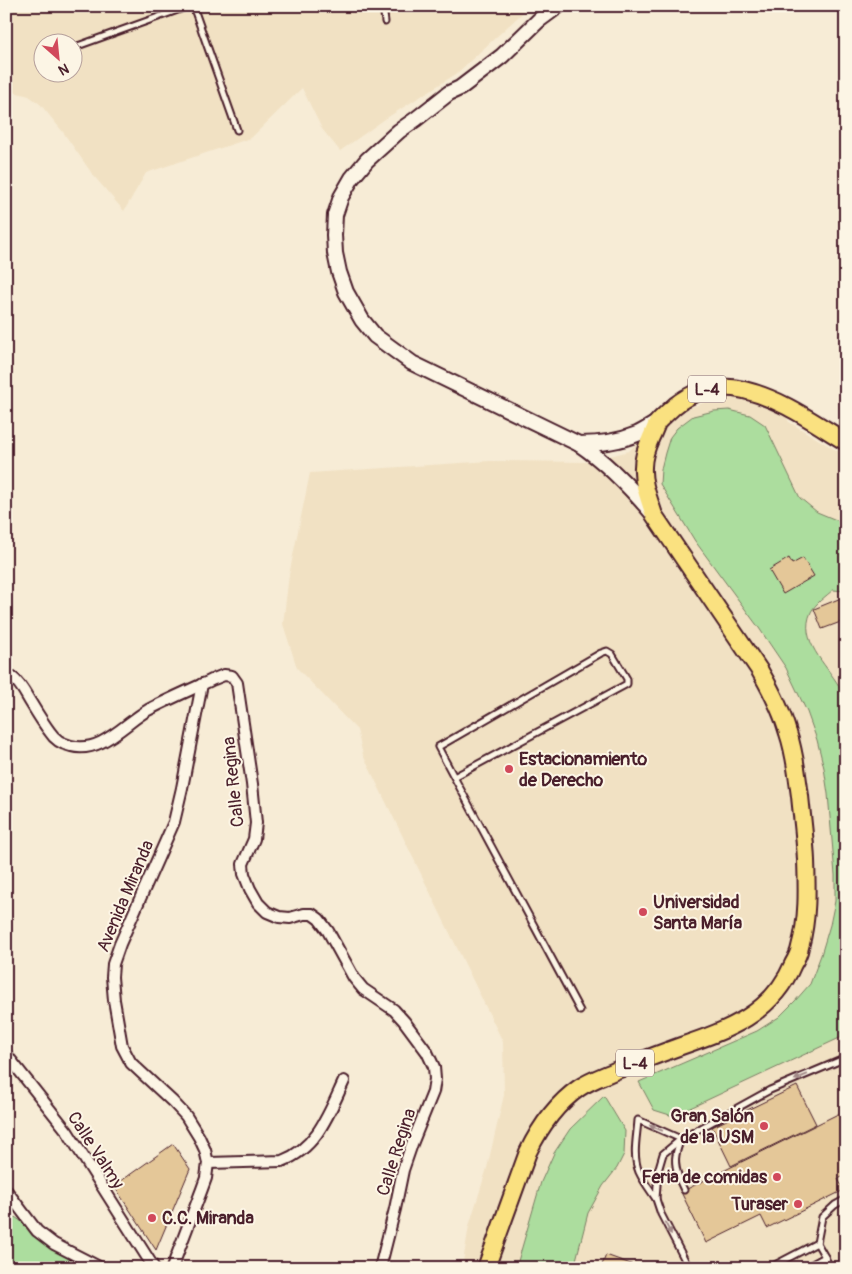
<svg xmlns="http://www.w3.org/2000/svg" width="852" height="1274" font-family="Pangolin,sans-serif">
<rect width="100%" height="100%" fill="#f7ecd6"/>
<filter id="ink" filterUnits="userSpaceOnUse"><feTurbulence type="fractalNoise" baseFrequency=".02" numOctaves="2"/><feDisplacementMap in="SourceGraphic" scale="10" xChannelSelector="R" yChannelSelector="G"/><feConvolveMatrix kernelMatrix="1 2 1 2 8 2 1 2 1" color-interpolation-filters="sRGB"/></filter>
<g filter="url(#ink)">
<!-- built -->
<g fill="#f1e1c3" fill-rule="evenodd">
<path d="M 6,6 L 530,6 L 456,74 L 385,119 L 340,151 L 322,129 L 302,88 L 251,138 L 146,173 L 124,211 L 93,175 L 63,132 L 40,104 L 29,96 L 6,90 ZM 42,42 L 72,42 L 72,72 L 42,72 Z"/>
<path d="M 741,395 L 766,396 L 786,416 L 789,422 L 846,456 L 846,1268 L 462,1268 L 469,1226 L 487,1168 L 504,1095 L 503,1042 L 363,755 L 357,730 L 297,668 L 283,624 L 289,575 L 310,473 L 490,461 L 588,462 L 629,451 L 658,422 L 687,409 L 719,397 Z"/>
</g>
<!-- green -->
<g fill="#acdd9e" stroke="#7b7e64">
<path d="M 729,410 L 750,415 L 765,425 L 800,498 L 817,512 L 846,524 L 846,591 L 833,590 C 826,596 815,604 811,612 C 798,640 826,664 839,686 C 841,690 843,695 845,700 L 846,1035 L 673,1116 L 654,1110 L 639,1082 L 757,1031 L 779,1017 L 795,1001 L 810,984 L 821,955 L 830,925 L 835,901 L 835,875 L 828,794 L 824,768 L 817,740 L 807,712 L 786,668 L 759,628 L 695,541 L 660,484 L 661,469 L 665,453 L 670,437 L 677,428 L 693,416 L 714,411 Z"/>
<path d="M 604,1096 L 625,1131 L 624,1154 L 617,1168 L 603,1186 L 588,1213 L 574,1268 L 516,1268 L 541,1182 L 554,1153 L 570,1129 Z"/>
<path d="M 12,1215 L 89,1268 L 6,1268 L 6,1223 Z"/>
</g>
<!-- building -->
<g fill="#e4c798" stroke="#4a1f2b">
<path d="M 789,558 L 792,564 L 803,558 L 814,576 L 783,594 L 769,570 Z"/>
<path d="M 846,596 L 846,620 L 822,629 L 814,609 Z"/>
<path d="M 797,1086 L 816,1124 L 731,1166 L 712,1127 Z"/>
<path d="M 846,1110 L 846,1175 L 838,1179 L 844,1190 L 767,1228 L 761,1216 L 706,1243 L 681,1192 Z"/>
<path d="M 173,1144 L 190,1169 L 156,1250 L 114,1186 Z"/>
<path d="M 606,1255 L 642,1268 L 608,1268 L 602,1265 Z"/>
</g>
<g fill="none" stroke-linecap="round" stroke-linejoin="round">
<defs>
<g id="lane">
<path d="M 193,6 L 237,130"/>
<path d="M 383,6 L 385,22"/>
<path d="M 72,48 L 189,6"/>
<path d="M 454,777 L 627,684 L 627,679 L 612,654 L 607,651 L 601,653 L 438,747 L 454,777 L 580,1011"/>
<path d="M 681,1139 L 663,1154 L 658,1171 L 656,1199 L 661,1214 L 689,1268"/>
<path d="M 681,1139 C 679,1144 677,1149 676,1155 C 674,1165 679,1181 684,1190"/>
<path d="M 656,1199 C 650,1190 643,1181 639,1172 C 632,1155 637,1137 638,1120 L 681,1139 L 770,1090 L 846,1058"/>
<path d="M 817,1243 L 822,1217 L 835,1205 L 846,1199"/>
<path d="M 769,1268 L 817,1243 L 825,1257 L 830,1268"/>
<path d="M 805,1268 L 825,1257"/>
</g>
<g id="street">
<path d="M 6,675 C 9,676 11,677 13,678 C 21,684 26,695 31,703 C 37,713 43,723 50,732 C 55,740 62,744 71,746 C 101,754 125,723 148,710 C 169,699 192,689 214,679 L 224,675 L 232,676 L 237,683 L 252,784 L 256,823 L 254,839 L 243,864 L 244,874 L 250,889 L 258,903 L 267,912 L 279,917 L 290,918 L 304,914 L 312,914 L 319,919 L 328,931 L 354,978 L 363,989 L 394,1010 L 404,1021 L 427,1052 L 434,1067 L 435,1079 L 433,1092 L 412,1144 L 403,1170 L 395,1209 L 380,1268"/>
<path d="M 6,1054 L 67,1131 L 154,1268"/>
<path d="M 208,1163 L 282,1161 C 317,1148 329,1113 344,1081"/>
<path d="M 6,1190 L 37,1231 L 54,1244 L 101,1268"/>
<path d="M 172,1268 L 202,1189 L 206,1178 L 208,1163 L 205,1150 L 199,1137 L 186,1116 L 173,1102 L 131,1063 L 122,1046 L 114,1000 L 112,977 L 113,964 L 120,944 L 174,822 L 182,788 L 202,684"/>
</g>
<g id="secondary">
<path d="M 558,6 L 539,20 L 502,56 L 460,88 L 449,93 L 416,119 L 399,131 L 367,160 L 352,178 L 341,197 L 335,215 L 334,235 L 335,253 L 339,272 L 346,292 L 362,320 L 375,336 L 412,363 L 579,444 C 607,463 630,487 652,513"/>
<path d="M 579,444 C 599,444 618,442 637,434 C 644,431 651,426 658,422"/>
</g>
<path id="primary" d="M 486,1268 L 528,1152 C 540,1127 556,1104 579,1088 C 591,1080 604,1076 617,1070 C 638,1062 659,1054 681,1046 C 728,1030 772,1014 793,964 C 796,959 799,953 800,947 C 808,919 807,889 806,860 C 805,838 802,817 800,796 C 797,775 795,753 788,733 C 782,711 771,690 760,671 L 654,515 C 649,499 642,483 643,467 C 643,457 647,446 651,437 C 653,433 655,428 657,423 C 660,419 664,416 668,412 C 689,391 715,383 744,390 C 782,399 813,422 846,442"/>
</defs>
<!-- lane casing -->
<use href="#lane" stroke="#4a1f2b" stroke-width="9"/>
<!-- street casing -->
<use href="#street" stroke="#4a1f2b" stroke-width="14"/>
<!-- secondary casing -->
<use href="#secondary" stroke="#4a1f2b" stroke-width="18"/>
<!-- primary casing -->
<use href="#primary" stroke="#4a1f2b" stroke-width="20"/>
<!-- lane -->
<use href="#lane" stroke="#fcf5e5" stroke-width="5"/>
<!-- street -->
<use href="#street" stroke="#fcf5e5" stroke-width="10"/>
<!-- secondary -->
<use href="#secondary" stroke="#fcf5e5" stroke-width="14"/>
<!-- primary -->
<use href="#primary" stroke="#fae180" stroke-width="16"/>
</g>
<!-- one-way arrows -->
<defs><path id="oneway-solid" d="M-6-.8H1V-3.2L6.5 0L1 3.2V.8H-6Z" transform="scale(1.25)"/></defs>
<g fill="#a38a88">
<use href="#oneway-solid" transform="translate(801 1077) rotate(157)"/>
<use href="#oneway-solid" transform="translate(656 1128) rotate(-157)"/>
<use href="#oneway-solid" transform="translate(668 1228) rotate(62)"/>
</g>
</g>
<!-- markers -->
<g fill="#d1495b" stroke="#fcf5e5" stroke-width="2">
<circle cx="509" cy="769" r="5"/>
<circle cx="643" cy="912" r="5"/>
<circle cx="764" cy="1126" r="5"/>
<circle cx="777" cy="1177" r="5"/>
<circle cx="798" cy="1204" r="5"/>
<circle cx="152" cy="1218" r="5"/>
</g>
<g text-anchor="middle" stroke-width="4" stroke-linejoin="round" paint-order="stroke">
<!-- shield labels -->
<g fill="#fcf5e5" stroke="#7f5f63" stroke-width="1">
<rect x="688" y="375.5" width="38" height="27" rx="4"/>
<rect x="616" y="1049.5" width="38" height="27" rx="4"/>
</g>
<g font-size="16" font-weight="bold" fill="#4a1f2b">
<text x="707" y="395">L-4</text>
<text x="635" y="1069">L-4</text>
</g>
<!-- poi labels -->
<g font-size="18" font-weight="bold" fill="#4a1f2b" stroke="#fcf5e5" text-anchor="start">
<text x="519" y="765">Estacionamiento<tspan x="519" dy="21">de Derecho</tspan></text>
<text x="653" y="908">Universidad<tspan x="653" dy="21">Santa María</tspan></text>
<text x="754" y="1122" text-anchor="end">Gran Salón<tspan x="754" dy="21">de la USM</tspan></text>
<text x="767" y="1183" text-anchor="end">Feria de comidas</text>
<text x="788" y="1210" text-anchor="end">Turaser</text>
<text x="162" y="1224">C.C. Miranda</text>
</g>
<!-- street labels -->
<g font-size="18" fill="#4a1f2b" stroke="#fcf5e5">
<text transform="translate(233 782) rotate(-96)" y="6">Calle Regina</text>
<text transform="translate(125 896) rotate(-67)" y="6">Avenida Miranda</text>
<text transform="translate(96 1150) rotate(57)" y="6">Calle Valmy</text>
<text transform="translate(396 1152) rotate(-72)" y="6">Calle Regina</text>
</g>
</g>
<!-- margin -->
<rect width="852" height="1274" fill="none" stroke="#fcf5e5" stroke-width="25"/>
<rect x="12" y="12" width="827" height="1249" fill="none" stroke="#4a1f2b" stroke-width="2" filter="url(#ink)"/>
<!-- north arrow -->
<g transform="translate(58 58) rotate(153)"><circle r="24" fill="#fcf5e5" stroke="#b59f9b"/>
<path d="M0-4L9 19L0 12L-9 19Z" fill="#d1495b"/>
<text y="-8" font-size="14" font-weight="bold" text-anchor="middle" fill="#4a1f2b">N</text>
</g>
</svg>
